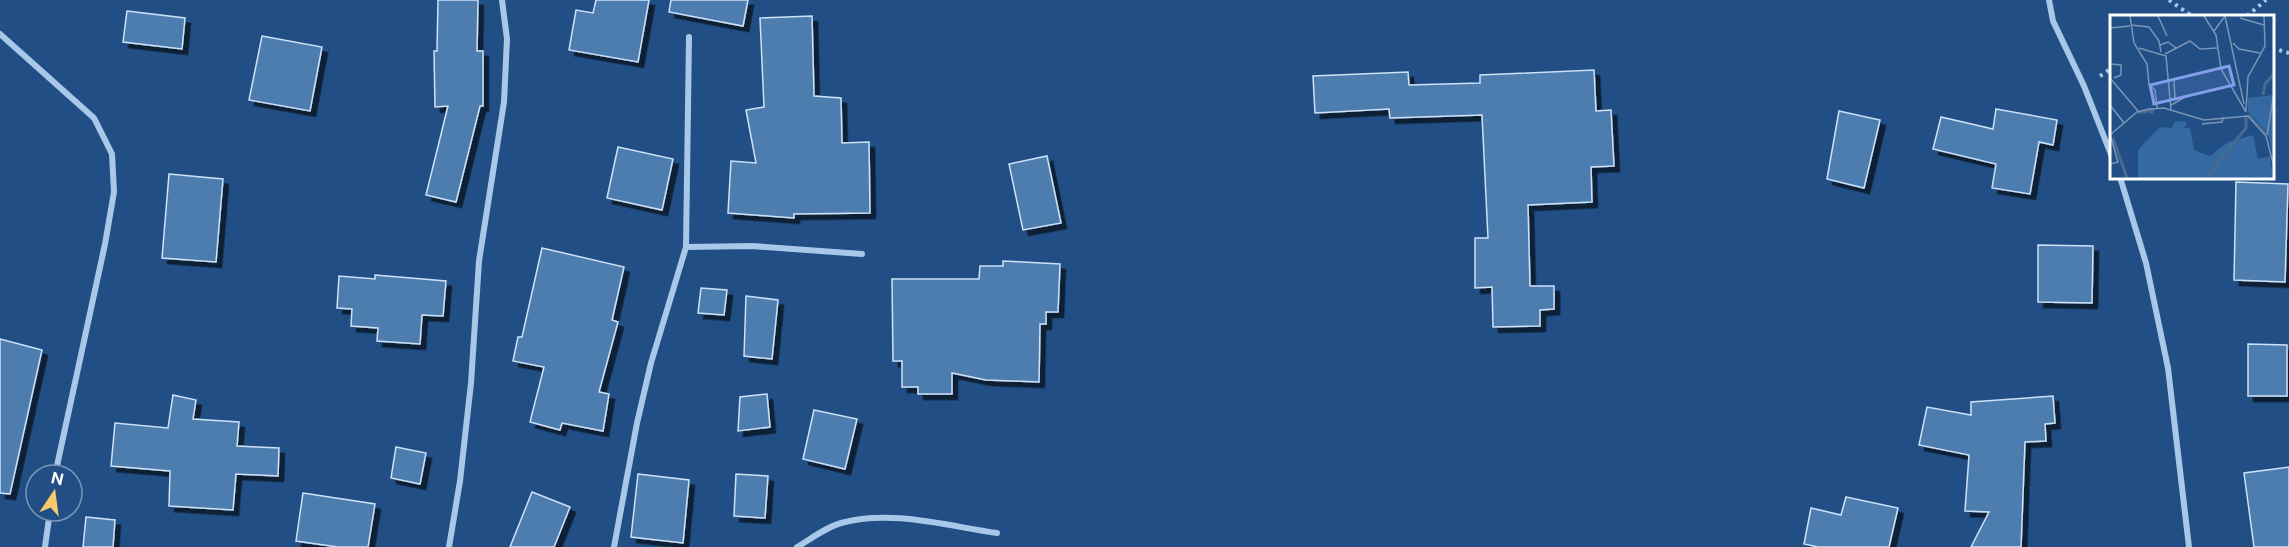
<svg xmlns="http://www.w3.org/2000/svg" width="2289" height="547" font-family="'Public Sans',sans-serif">
<defs>
<filter id="shadow"><feDropShadow dx="5.5" dy="5.5" stdDeviation="0" flood-color="#0009"/></filter>
</defs>
<rect width="100%" height="100%" fill="#214f85"/>
<!-- building -->
<g fill="#4d7baf" stroke="#cde1f7" stroke-width="1.5" filter="url(#shadow)">
<path d="M 438,0 L 478,0 L 477,51 L 483,51 L 483,106 L 480,106 L 456,202 L 426,195 L 448,106 L 435,107 L 434,51 L 437,51 Z"/>
<path d="M 596,0 L 649,0 L 638,62 L 569,50 L 576,10 L 593,13 Z"/>
<path d="M 671,0 L 748,0 L 743,26 L 669,12 Z"/>
<path d="M 127,11 L 185,18 L 182,49 L 123,42 Z"/>
<path d="M 812,16 L 814,96 L 841,98 L 842,143 L 869,142 L 870,213 L 794,214 L 794,218 L 728,213 L 731,161 L 756,163 L 746,110 L 764,107 L 760,18 Z"/>
<path d="M 262,36 L 322,47 L 310,111 L 249,100 Z"/>
<path d="M 1594,70 L 1596,111 L 1611,110 L 1614,166 L 1591,167 L 1592,202 L 1528,205 L 1530,286 L 1554,286 L 1554,309 L 1540,310 L 1540,326 L 1493,327 L 1492,287 L 1475,288 L 1475,238 L 1488,238 L 1482,115 L 1390,118 L 1389,109 L 1315,113 L 1313,76 L 1408,72 L 1409,85 L 1480,83 L 1480,75 Z"/>
<path d="M 1996,109 L 2057,120 L 2053,145 L 2039,142 L 2030,194 L 1992,188 L 1996,164 L 1933,149 L 1941,117 L 1993,129 Z"/>
<path d="M 1839,111 L 1880,120 L 1864,188 L 1827,179 Z"/>
<path d="M 618,147 L 673,159 L 662,210 L 607,198 Z"/>
<path d="M 1047,156 L 1061,223 L 1023,230 L 1009,164 Z"/>
<path d="M 169,174 L 223,179 L 216,262 L 162,258 Z"/>
<path d="M 2236,182 L 2288,184 L 2285,282 L 2234,280 Z"/>
<path d="M 2038,245 L 2093,246 L 2092,303 L 2038,302 Z"/>
<path d="M 542,248 L 624,267 L 612,320 L 618,322 L 599,392 L 609,394 L 603,431 L 562,423 L 560,430 L 530,422 L 544,367 L 513,361 L 518,337 L 522,337 Z"/>
<path d="M 1003,261 L 1060,264 L 1058,312 L 1046,312 L 1046,324 L 1040,324 L 1039,382 L 986,380 L 952,373 L 952,394 L 918,394 L 918,387 L 902,387 L 902,361 L 893,361 L 892,279 L 979,279 L 980,266 L 1003,266 Z"/>
<path d="M 375,275 L 446,281 L 443,316 L 422,315 L 420,344 L 377,341 L 378,328 L 351,326 L 352,309 L 337,308 L 339,276 L 375,279 Z"/>
<path d="M 701,288 L 727,290 L 724,315 L 698,313 Z"/>
<path d="M 746,296 L 778,300 L 772,359 L 744,356 Z"/>
<path d="M 0,339 L 42,350 L 10,494 L 0,493 Z"/>
<path d="M 2248,344 L 2287,345 L 2287,396 L 2248,396 Z"/>
<path d="M 767,394 L 770,427 L 738,431 L 740,397 Z"/>
<path d="M 173,395 L 196,400 L 193,419 L 239,422 L 237,446 L 279,448 L 278,476 L 236,474 L 233,510 L 169,506 L 170,471 L 111,466 L 115,423 L 168,428 Z"/>
<path d="M 2053,396 L 2055,423 L 2045,424 L 2046,441 L 2025,442 L 2021,547 L 1971,547 L 1989,512 L 1965,511 L 1969,455 L 1919,445 L 1927,407 L 1971,415 L 1971,402 Z"/>
<path d="M 814,410 L 857,419 L 845,469 L 803,459 Z"/>
<path d="M 396,447 L 426,453 L 420,484 L 391,478 Z"/>
<path d="M 2289,467 L 2289,547 L 2254,547 L 2244,473 Z"/>
<path d="M 638,474 L 689,480 L 683,543 L 631,537 Z"/>
<path d="M 736,474 L 768,476 L 765,518 L 734,516 Z"/>
<path d="M 532,492 L 570,507 L 554,547 L 510,547 Z"/>
<path d="M 303,493 L 375,504 L 368,547 L 338,547 L 296,541 Z"/>
<path d="M 1846,497 L 1898,508 L 1889,547 L 1818,547 L 1804,544 L 1811,508 L 1841,515 Z"/>
<path d="M 86,517 L 115,520 L 113,547 L 83,547 Z"/>
</g>
<g fill="none" stroke-linecap="round" stroke-linejoin="round">
<!-- path -->
<g stroke="#a9c8e9" stroke-width="4" stroke-dasharray="3 4.5" stroke-linecap="butt">
<path d="M 2169,0 L 2192,16"/>
<path d="M 2247,16 L 2266,0"/>
<path d="M 2272,48 L 2289,53"/>
<path d="M 2100,76 L 2112,68"/>
</g>
<!-- minor -->
<g stroke="#a9c8e9" stroke-width="6">
<path d="M 2049,0 L 2053,21 L 2084,86 L 2112,157"/>
<path d="M 0,34 L 94,118 L 112,154 L 114,192 L 105,244 L 55,475"/>
<path d="M 2120,177 L 2146,263 L 2168,368 L 2189,547"/>
<path d="M 686,247 L 752,246 L 862,254"/>
<path d="M 45,547 L 50,511"/>
<path d="M 449,547 L 460,481 L 471,383 L 479,261 L 504,102 L 507,39 L 502,0"/>
<path d="M 614,547 L 637,423 L 651,363 L 686,247 L 689,37"/>
<path d="M 797,547 C 811,539 826,527 841,523 C 891,509 947,526 997,533"/>
</g>
</g>
<!-- overview -->
<g transform="translate(2110 15)">
<rect width="164" height="164" fill="#214f85"/>
<path d="M 163,80 L 163,140 L 157,117 L 138,97 L 138,83 ZM 65,106 L 77,107 L 74,113 L 80,113 L 84,135 L 100,141 L 118,127 L 143,120 L 148,144 L 160,141 L 163,163 L 28,163 L 28,135 L 50,112 L 62,113 Z" fill="#3469a2"/>
<path fill="none" stroke="#486990" stroke-width="3" d="M 153,80 L 155,69 L 164,59M 28,98 L 43,95 L 41,99M 138,100 L 156,119M 3,123 L 17,163M 96,163 L 136,113 L 136,101"/>
<path fill="none" stroke="#7a95b6" stroke-width="1.5" d="M 20,1 L 24,28 L 37,49 L 39,69 L 45,75 L 47,93M 48,1 L 57,21M 94,1 L 106,20 L 111,54 L 136,97M 130,3 L 154,10M 21,10 L 39,12 L 49,26 L 51,37M 0,13 L 20,11M 104,16 L 115,1 L 134,89M 123,28 L 129,34 L 150,38M 50,30 L 58,27 L 66,33M 29,33 L 56,41 L 61,95M 55,39 L 80,26 L 90,34 L 107,33M 1,49 L 11,50 L 11,60 L 4,63M 0,63 L 28,96M 64,65 L 65,85M 0,90 L 14,108M 61,90 L 79,80M 136,96 L 138,62 L 155,31 L 154,1M 92,109 L 112,107 L 113,102M 0,120 L 27,97 L 39,94 L 54,93 L 94,105 L 138,101 L 156,121 L 164,152M 157,120 L 164,78M 0,149 L 8,147 L 0,119"/>
<path fill="#839eea" fill-opacity="0.15" stroke="#839eea" stroke-width="3" d="M 119,51 L 124,70 L 44,89 L 40,70 Z"/>
<rect width="164" height="164" fill="none" stroke="#fff" stroke-width="3"/>
</g>
<!-- north arrow -->
<g transform="translate(54 493) rotate(13)"><circle r="28" fill="#214f85" stroke="#7a95b6" stroke-width="1.5"/>
<path d="M0-4.5L10 22L0 15L-10 22Z" fill="#f6ca6a"/>
<text y="-9" font-size="16" font-weight="bold" text-anchor="middle" fill="#ffffff">N</text>
</g>
</svg>
